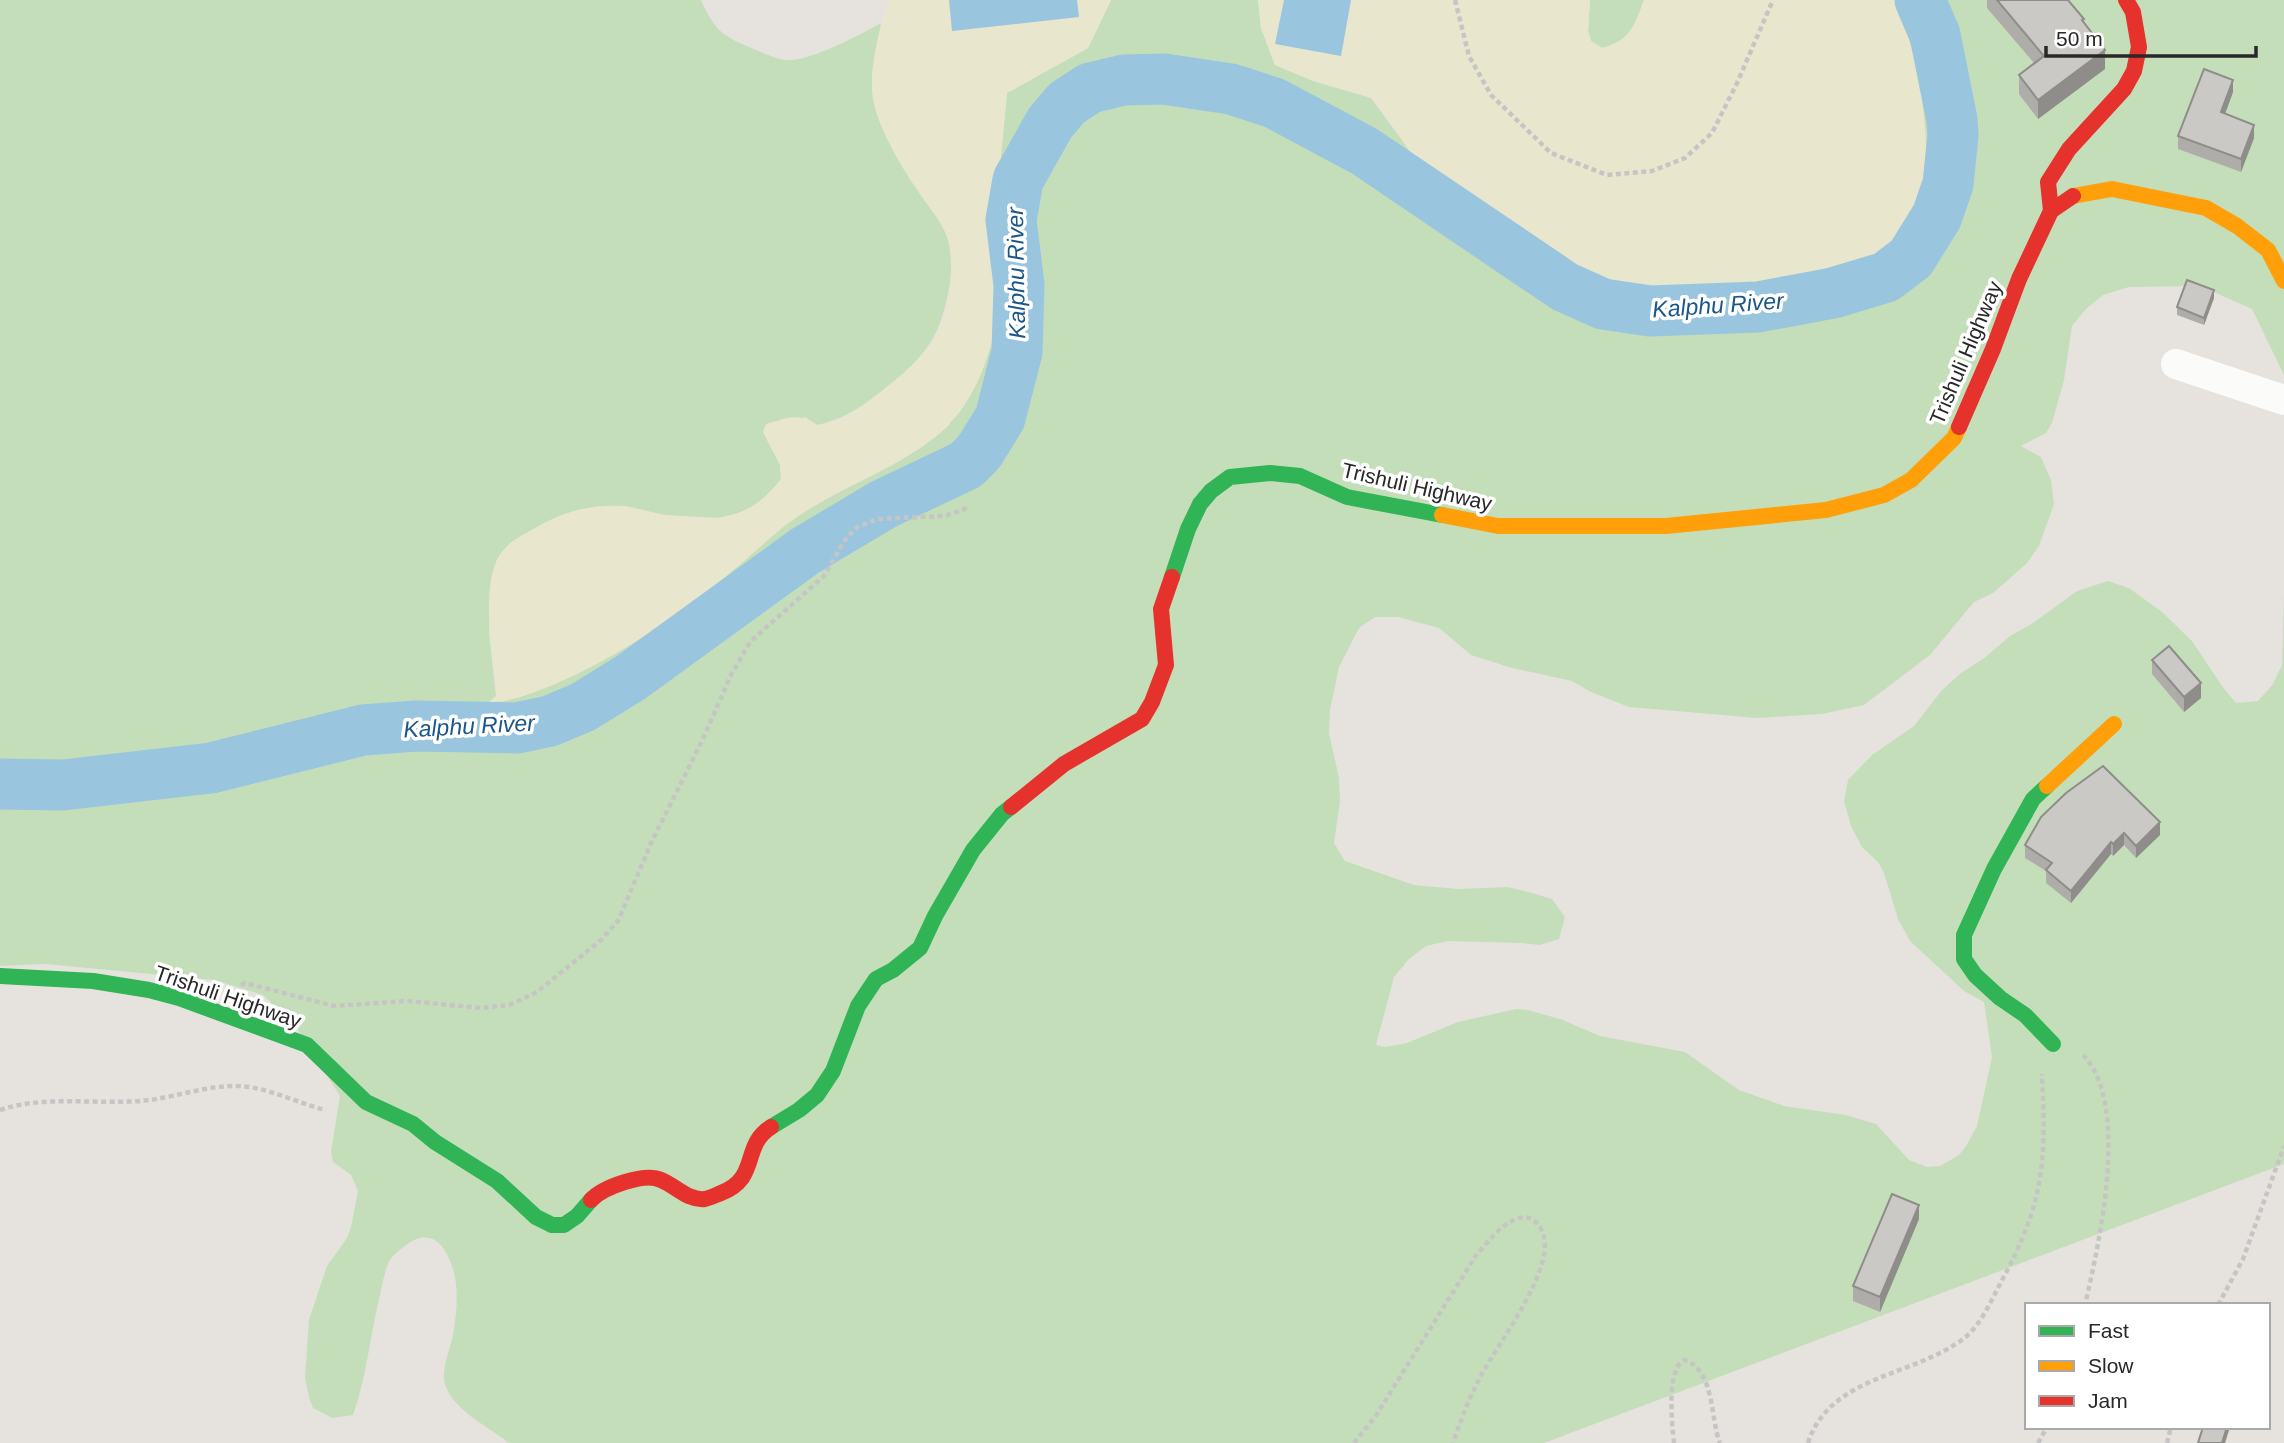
<svg xmlns="http://www.w3.org/2000/svg" width="2284" height="1443" font-family="Helvetica,sans-serif">
<rect width="100%" height="100%" fill="#e6e3de"/>
<!-- green -->
<g fill="#c5deba">
<path d="M 0,0 L 701,0 C 714,29 721,35 749,47 C 761,52 773,58 785,60 C 807,63 862,34 881,23 C 876,52 867,85 877,113 C 885,139 904,171 920,193 C 928,206 941,220 946,234 C 954,257 952,279 946,302 C 939,335 925,355 899,377 C 871,399 853,417 817,425 L 805,417 L 763,432 L 780,465 L 781,479 L 768,497 L 743,512 L 719,518 L 666,515 L 498,557 L 491,579 L 489,633 L 496,696 L 501,702 C 581,680 653,635 718,583 C 745,561 770,534 800,515 C 848,483 907,465 949,425 L 1001,273 L 997,225 L 999,176 L 1007,93 L 1088,48 L 1111,0 L 1258,0 L 1261,28 L 1275,65 L 1313,81 L 1371,98 L 1420,165 L 1456,202 L 1512,240 L 1574,269 L 1631,287 L 1679,296 L 1754,290 L 1850,270 L 1917,68 L 1897,0 L 2284,0 L 2284,375 L 2252,309 L 2200,286 L 2129,287 L 2103,295 L 2086,309 L 2072,326 L 2064,380 L 2052,423 L 2046,433 L 2021,446 L 2041,457 L 2051,480 L 2054,504 L 2039,546 L 2027,563 L 2008,580 L 1993,593 L 1974,602 L 1930,655 L 1864,705 L 1822,714 L 1757,718 L 1629,707 L 1591,692 L 1572,681 L 1512,668 L 1471,655 L 1439,628 L 1398,617 L 1375,617 L 1359,628 L 1339,667 L 1330,710 L 1329,733 L 1339,778 L 1340,801 L 1334,843 L 1345,861 L 1414,885 L 1458,889 L 1508,887 L 1532,893 L 1552,899 L 1565,917 L 1559,939 L 1540,945 L 1521,943 L 1448,941 L 1426,946 L 1409,959 L 1394,977 L 1376,1045 L 1385,1047 L 1407,1043 L 1458,1022 L 1516,1009 L 1528,1010 L 1563,1020 L 1600,1036 L 1685,1052 L 1739,1090 L 1784,1106 L 1846,1115 L 1876,1124 L 1909,1160 L 1927,1167 L 1940,1166 L 1959,1155 L 1966,1146 L 1977,1126 L 1992,1057 L 1984,1002 L 1964,991 L 1910,941 L 1898,919 L 1884,873 L 1878,862 L 1862,847 L 1851,826 L 1844,801 L 1848,780 L 1872,755 L 1914,726 L 1942,690 L 1961,673 L 1983,659 L 2010,636 L 2033,623 L 2077,591 L 2108,581 L 2129,588 L 2162,612 L 2192,641 L 2222,686 L 2236,703 L 2258,701 L 2273,684 L 2282,665 L 2284,594 L 2284,1164 L 1544,1443 L 509,1443 C 489,1427 456,1412 446,1387 C 439,1371 452,1346 454,1329 C 457,1309 459,1286 452,1266 C 444,1242 429,1228 406,1245 C 399,1251 391,1256 388,1264 C 384,1274 382,1286 380,1295 C 370,1335 367,1376 353,1415 L 332,1418 L 313,1408 L 309,1398 L 305,1377 L 309,1320 L 327,1266 L 347,1238 L 351,1227 L 358,1191 L 351,1175 L 333,1162 L 331,1152 L 340,1096 L 296,1027 L 263,995 L 214,980 L 45,964 L 0,966 Z"/>
<path d="M 1590,0 L 1644,0 C 1635,25 1630,41 1602,48 L 1591,41 L 1588,31 Z"/>
</g>
<!-- sand -->
<g fill="#e9e6ce">
<path d="M 890,0 L 1111,0 L 1088,48 L 1007,93 C 1003,136 998,178 997,220 C 997,238 1000,256 1001,273 C 1001,316 990,364 967,401 C 932,459 852,479 798,516 C 776,531 758,550 737,567 C 681,612 621,656 555,684 C 533,693 512,702 489,702 L 496,696 L 497,688 C 492,654 481,586 499,556 C 508,541 523,535 537,527 C 564,511 592,504 624,506 C 638,508 652,513 666,515 C 715,523 750,520 781,479 L 780,465 L 763,432 L 766,424 C 788,418 797,412 817,425 C 824,424 832,423 838,420 C 862,411 923,361 935,338 C 945,319 951,293 951,271 C 951,257 951,242 944,230 C 938,217 928,206 920,194 C 903,169 881,133 874,104 C 867,74 879,28 890,0 Z"/>
<path d="M 1258,0 L 1590,0 L 1588,31 L 1591,41 L 1602,48 C 1630,41 1635,25 1644,0 L 1897,0 C 1904,22 1911,44 1916,66 C 1926,106 1934,197 1914,233 C 1909,240 1898,250 1891,255 C 1858,277 1720,298 1679,296 C 1622,292 1565,267 1514,241 C 1479,223 1446,196 1420,165 C 1409,152 1381,104 1370,97 C 1360,92 1345,90 1334,87 C 1314,81 1294,73 1275,65 L 1261,28 Z"/>
</g>
<!-- water -->
<g fill="#99c5df">
<path d="M 949,0 L 1077,0 L 1079,17 L 952,31 Z"/>
<path d="M 1284,0 L 1351,0 L 1341,56 L 1275,44 Z"/>
</g>
<g fill="none" stroke-linecap="round" stroke-linejoin="round">
<!-- river -->
<path stroke="#99c5df" stroke-width="51" d="M 0,784 L 63,785 L 211,768 L 363,730 L 416,726 L 517,728 L 550,721 L 583,707 L 630,678 L 805,551 L 884,504 L 966,465 L 979,452 L 1000,418 L 1017,352 L 1019,285 L 1011,220 L 1018,180 L 1050,123 L 1067,103 L 1090,88 L 1124,80 L 1164,79 L 1231,89 L 1274,103 L 1364,151 L 1565,287 L 1603,304 L 1650,311 L 1758,307 L 1833,293 L 1886,277 L 1911,258 L 1937,216 L 1948,184 L 1953,135 L 1952,120 L 1935,35 L 1920,0"/>
<!-- path -->
<g stroke="#c6c5c5" stroke-width="4.5" stroke-dasharray="5 3.5" stroke-linecap="butt">
<path d="M 1455,0 L 1469,56 L 1491,95 L 1551,153 L 1607,175 L 1652,171 L 1685,158 L 1712,133 L 1737,83 L 1773,0"/>
<path d="M 241,985 L 245,983 L 334,1006 L 408,1001 L 481,1008 L 509,1005 L 537,992 L 601,940 L 618,921 L 652,841 L 702,741 L 731,675 L 750,642 L 824,576 L 844,541 L 857,527 L 878,519 L 945,516 L 970,507"/>
<path d="M 2083,1055 C 2131,1104 2099,1244 2085,1305"/>
<path d="M 0,1110 C 48,1094 99,1106 149,1100 C 181,1096 217,1082 249,1087 C 276,1091 300,1104 326,1110"/>
<path d="M 2218,1305 L 2243,1259 L 2284,1146"/>
<path d="M 1354,1443 L 1375,1417 L 1475,1257 C 1487,1242 1522,1196 1541,1229 C 1561,1263 1498,1343 1482,1374 C 1470,1396 1461,1419 1453,1443"/>
<path d="M 1674,1443 C 1672,1424 1666,1370 1684,1360 C 1715,1369 1710,1419 1720,1443"/>
<path d="M 1808,1443 C 1830,1375 1913,1377 1963,1339 C 1980,1326 1989,1305 1999,1286 C 2014,1258 2029,1228 2036,1197 C 2046,1158 2044,1115 2042,1074"/>
<path d="M 2038,1443 L 2047,1427"/>
<path d="M 2167,1443 L 2171,1427"/>
</g>
<!-- street -->
<path stroke="#fbfbfa" stroke-width="30" d="M 2176,364 L 2284,400"/>
<!-- fast -->
<g stroke="#30b455" stroke-width="16">
<path d="M 1172,577 L 1188,529 L 1200,504 L 1211,491 L 1230,477 L 1270,473 L 1300,476 L 1347,497 L 1442,515"/>
<path d="M 2047,786 L 2033,799 L 1994,869 L 1964,935 L 1964,959 L 1975,975 L 2000,998 L 2025,1015 L 2053,1044"/>
<path d="M 0,976 L 93,981 L 149,990 L 179,998 L 307,1045 L 366,1102 L 413,1124 L 435,1142 L 497,1181 L 536,1217 L 552,1225 L 564,1225 L 577,1216 L 591,1200"/>
<path d="M 771,1127 L 799,1110 L 817,1095 L 833,1071 L 858,1006 L 876,979 L 893,970 L 920,948 L 935,916 L 973,850 L 1002,814 L 1011,807"/>
</g>
<!-- slow -->
<g stroke="#ff9f0a" stroke-width="16">
<path d="M 2073,196 L 2112,189 L 2206,208 L 2237,226 L 2268,250 L 2284,281"/>
<path d="M 1442,515 L 1498,526 L 1666,526 L 1826,510 L 1884,495 L 1911,480 L 1954,438 L 1959,427"/>
<path d="M 2047,786 L 2114,724"/>
</g>
<!-- jam -->
<g stroke="#e5322d" stroke-width="16">
<path d="M 2051,211 L 2048,182 L 2069,149 L 2124,89 L 2134,71 L 2139,47 L 2133,12 L 2126,0"/>
<path d="M 1959,427 L 1993,349 L 2019,279 L 2051,211 L 2073,196"/>
<path d="M 1011,807 L 1064,764 L 1142,719 L 1152,702 L 1166,665 L 1161,609 L 1172,577"/>
<path d="M 591,1200 C 603,1187 645,1172 661,1180 C 676,1186 688,1201 705,1199 C 710,1198 716,1195 721,1193 C 760,1178 741,1146 771,1127"/>
</g>
</g>
<!-- wall -->
<g fill="#afada9">
<path d="M 1987,0 L 2068,0 L 2084,22 L 2105,69 L 2038,119 L 2019,94 L 2019,75 L 2034,63 L 1987,8 Z"/>
<path d="M 2233,92 L 2225,114 L 2254,138 L 2241,172 L 2178,149 L 2178,136 Z"/>
<path d="M 2214,298 L 2204,325 L 2177,315 L 2177,307 Z"/>
<path d="M 2152,660 L 2201,698 L 2184,712 L 2152,674 Z"/>
<path d="M 2066,793 L 2160,835 L 2136,858 L 2124,845 L 2113,856 L 2111,854 L 2071,903 L 2046,883 L 2046,871 L 2025,858 L 2025,845 Z"/>
<path d="M 1919,1219 L 1880,1312 L 1853,1301 L 1853,1286 Z"/>
</g>
<!-- shaded-wall -->
<g fill="#8e8d8a">
<path d="M 2105,50 L 2105,69 L 2038,119 L 2038,100 Z"/>
<path d="M 2233,80 L 2233,92 L 2221,125 L 2221,112 Z"/>
<path d="M 2254,125 L 2254,138 L 2241,172 L 2241,159 Z"/>
<path d="M 2214,290 L 2214,298 L 2204,325 L 2204,318 Z"/>
<path d="M 2201,683 L 2201,698 L 2184,712 L 2184,697 Z"/>
<path d="M 2160,822 L 2160,835 L 2136,858 L 2136,846 Z"/>
<path d="M 2124,833 L 2124,845 L 2113,856 L 2113,844 Z"/>
<path d="M 2111,842 L 2111,854 L 2071,903 L 2071,891 Z"/>
<path d="M 1919,1205 L 1919,1219 L 1880,1312 L 1880,1297 Z"/>
<path d="M 2227,1427 L 2230,1427 L 2225,1443 L 2222,1443 Z"/>
</g>
<!-- building -->
<g fill="#cbc9c5" stroke="#8e8d8a" stroke-width="2">
<path d="M 1997,0 L 2068,0 L 2084,19 L 2082,20 L 2105,50 L 2038,100 L 2019,75 L 2044,56 Z"/>
<path d="M 2204,69 L 2233,80 L 2221,112 L 2254,125 L 2241,159 L 2178,136 Z"/>
<path d="M 2187,280 L 2214,290 L 2204,318 L 2177,307 Z"/>
<path d="M 2169,646 L 2201,683 L 2184,697 L 2152,660 Z"/>
<path d="M 2103,766 L 2160,822 L 2136,846 L 2124,833 L 2113,844 L 2111,842 L 2071,891 L 2046,870 L 2052,863 L 2025,845 L 2041,817 L 2066,793 Z"/>
<path d="M 1892,1194 L 1919,1205 L 1880,1297 L 1853,1286 Z"/>
<path d="M 2203,1427 L 2227,1427 L 2222,1443 L 2198,1443 Z"/>
</g>
<g text-anchor="middle" stroke-width="7" stroke-linejoin="round" paint-order="stroke">
<!-- street labels -->
<g font-size="21" fill="#282828" stroke="#fff">
<text transform="translate(1966 353) rotate(-67)" y="7">Trishuli Highway</text>
<text transform="translate(1417 487) rotate(13)" y="7">Trishuli Highway</text>
<text transform="translate(228 997) rotate(19)" y="7">Trishuli Highway</text>
</g>
<!-- water labels -->
<g font-size="23" font-style="italic" fill="#1b5688" stroke="#fff">
<text transform="translate(1016 273) rotate(-91)" y="8">Kalphu River</text>
<text transform="translate(1718 305) rotate(-4)" y="8">Kalphu River</text>
<text transform="translate(469 726) rotate(-3)" y="8">Kalphu River</text>
</g>
</g>
<!-- legend -->
<rect x="2025" y="1303" width="245" height="126" fill="#ffffff" stroke="#a9a9a9" stroke-width="2"/>
<rect x="2039" y="1326" width="35" height="10" fill="#30b455" stroke="#a9a9a9" stroke-width="2"/>
<text x="2088" y="1338" font-size="21" fill="#282828">Fast</text>
<rect x="2039" y="1361" width="35" height="10" fill="#ff9f0a" stroke="#a9a9a9" stroke-width="2"/>
<text x="2088" y="1373" font-size="21" fill="#282828">Slow</text>
<rect x="2039" y="1396" width="35" height="10" fill="#e5322d" stroke="#a9a9a9" stroke-width="2"/>
<text x="2088" y="1408" font-size="21" fill="#282828">Jam</text>
<!-- scale -->
<path d="M2046 46v10h210v-10" fill="none" stroke="#282828" stroke-width="3.5"/>
<text x="2056" y="46" font-size="21" fill="#282828" stroke="#ffffff" stroke-width="5" paint-order="stroke">50 m</text>
</svg>
